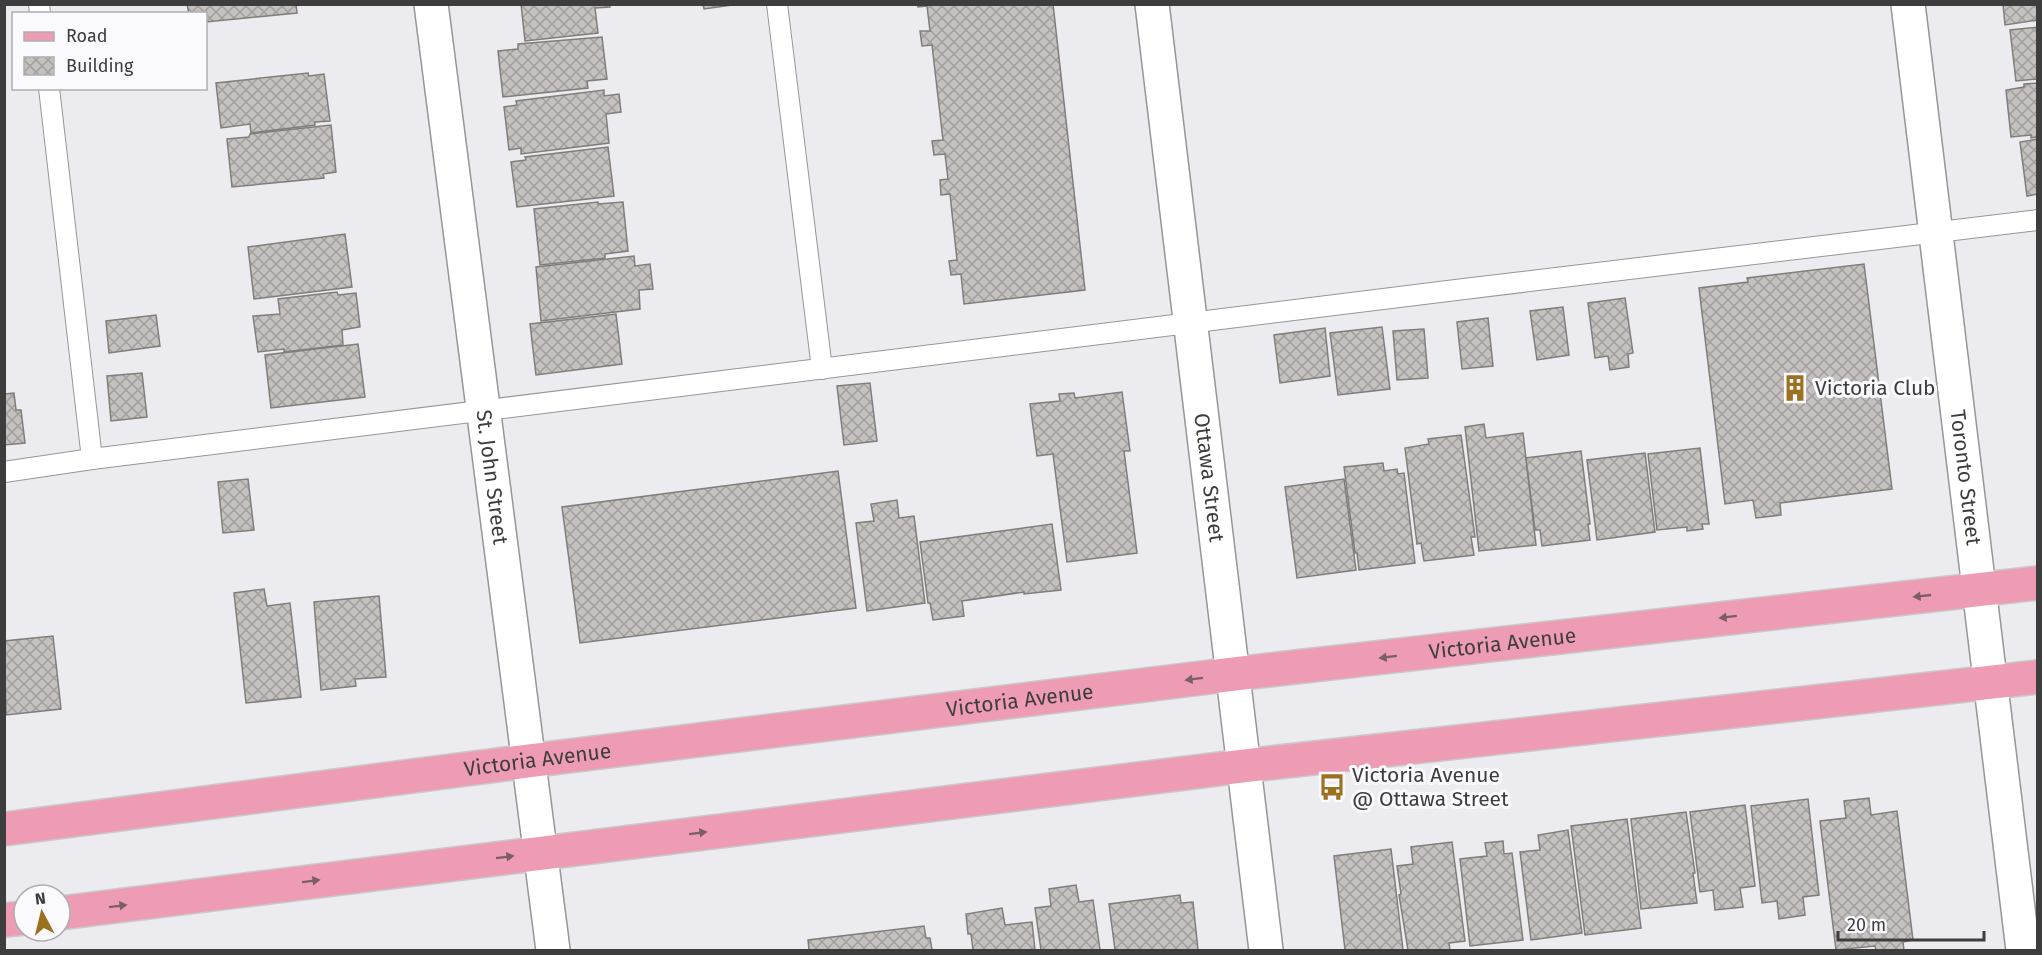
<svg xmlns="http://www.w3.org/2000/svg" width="2042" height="955" font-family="'Fira Sans',sans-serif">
<defs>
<pattern id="building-cross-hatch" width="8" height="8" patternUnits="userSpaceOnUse" patternTransform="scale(1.5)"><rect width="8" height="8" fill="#c5c1bf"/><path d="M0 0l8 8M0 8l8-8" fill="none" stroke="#a19e9d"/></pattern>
</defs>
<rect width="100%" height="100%" fill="#ececf0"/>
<!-- building -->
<g fill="url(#building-cross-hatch)" stroke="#817d7b" stroke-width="1.5">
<path d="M 187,4 L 296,4 L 297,13 L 206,22 L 206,14 L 189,14 Z"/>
<path d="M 521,4 L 610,4 L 610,7 L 595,8 L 598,33 L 525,41 Z"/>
<path d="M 703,4 L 740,4 L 704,9 Z"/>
<path d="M 917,4 L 1053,4 L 1085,290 L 964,304 L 961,274 L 951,275 L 949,261 L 957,260 L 950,194 L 941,195 L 940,180 L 948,179 L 945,154 L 934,155 L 932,141 L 943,140 L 932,45 L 922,46 L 920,31 L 930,31 L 927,6 L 918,7 Z"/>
<path d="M 2003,4 L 2038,4 L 2038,20 L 2005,25 Z"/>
<path d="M 2038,27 L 2038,79 L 2016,81 L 2010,30 Z"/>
<path d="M 602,37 L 607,79 L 587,81 L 588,88 L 503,97 L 498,51 L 518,49 L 518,44 Z"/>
<path d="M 308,73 L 309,76 L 324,74 L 330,121 L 315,122 L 315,125 L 251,133 L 250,124 L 221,128 L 216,83 Z"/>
<path d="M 2038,83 L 2038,137 L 2031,138 L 2031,135 L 2011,137 L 2006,90 L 2024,87 L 2024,84 Z"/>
<path d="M 604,90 L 604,96 L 619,94 L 621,112 L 606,114 L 609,143 L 521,154 L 521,148 L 509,150 L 504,107 L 517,105 L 516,101 Z"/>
<path d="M 331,125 L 336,172 L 323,174 L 324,178 L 232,187 L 227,139 L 249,137 L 250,134 Z"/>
<path d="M 2038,139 L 2038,194 L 2027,196 L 2020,142 Z"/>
<path d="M 608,147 L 614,196 L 517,207 L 511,162 L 526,160 L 525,157 Z"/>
<path d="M 598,202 L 598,204 L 623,202 L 628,251 L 605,254 L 605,258 L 540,265 L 534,209 Z"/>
<path d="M 345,234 L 352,287 L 254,299 L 248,247 Z"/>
<path d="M 634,256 L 635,266 L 650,264 L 653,289 L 639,290 L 640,309 L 541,321 L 536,267 Z"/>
<path d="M 1864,264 L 1892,489 L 1780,503 L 1781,515 L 1756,518 L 1753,500 L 1725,504 L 1699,288 L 1748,282 L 1747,278 Z"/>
<path d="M 337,292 L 338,295 L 356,293 L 360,327 L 342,330 L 343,345 L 284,352 L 284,349 L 258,352 L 253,316 L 280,314 L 278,299 Z"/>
<path d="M 1625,298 L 1633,353 L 1628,354 L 1629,367 L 1610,370 L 1608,356 L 1595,358 L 1588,303 Z"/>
<path d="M 1563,307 L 1569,355 L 1537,360 L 1530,311 Z"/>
<path d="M 616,314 L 622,364 L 536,375 L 530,324 Z"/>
<path d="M 156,315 L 160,346 L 109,353 L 106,321 Z"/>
<path d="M 1488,318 L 1493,366 L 1462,369 L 1457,322 Z"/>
<path d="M 1382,327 L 1390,389 L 1338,395 L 1330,333 Z"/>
<path d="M 1325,328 L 1330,376 L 1280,383 L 1274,335 Z"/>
<path d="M 1424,329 L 1428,378 L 1397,380 L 1393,331 Z"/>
<path d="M 358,344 L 365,397 L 271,408 L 265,355 Z"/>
<path d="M 142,373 L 147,417 L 111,421 L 107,376 Z"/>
<path d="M 870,383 L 877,441 L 844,445 L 837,386 Z"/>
<path d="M 1122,392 L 1130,451 L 1124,451 L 1137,553 L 1067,562 L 1053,454 L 1037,456 L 1030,404 L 1060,401 L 1059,394 L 1074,393 L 1075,398 Z"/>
<path d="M 14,393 L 16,410 L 21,410 L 25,443 L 4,445 L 4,394 Z"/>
<path d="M 1484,424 L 1486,438 L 1523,433 L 1536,545 L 1479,551 L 1465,427 Z"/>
<path d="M 1461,435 L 1475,537 L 1471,537 L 1474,555 L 1424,561 L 1421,543 L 1417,544 L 1405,448 L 1429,444 L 1428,439 Z"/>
<path d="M 1700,448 L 1709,524 L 1702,524 L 1703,529 L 1687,531 L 1687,527 L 1657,530 L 1648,454 Z"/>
<path d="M 1581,451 L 1590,524 L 1588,524 L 1590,540 L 1542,546 L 1540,530 L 1535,530 L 1526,458 Z"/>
<path d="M 1645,453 L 1655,532 L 1597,540 L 1587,460 Z"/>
<path d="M 1383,463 L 1384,471 L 1397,469 L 1398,474 L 1404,473 L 1415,563 L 1359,570 L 1357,553 L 1355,553 L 1344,467 Z"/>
<path d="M 838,471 L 856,608 L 580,643 L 562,507 Z"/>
<path d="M 248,479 L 254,530 L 223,533 L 218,482 Z"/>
<path d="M 1344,479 L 1356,570 L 1297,578 L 1285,487 Z"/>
<path d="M 897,500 L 899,518 L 914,516 L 925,603 L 867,611 L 856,523 L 874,521 L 871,504 Z"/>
<path d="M 1052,524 L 1061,590 L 1024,594 L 1024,592 L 962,601 L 964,616 L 933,620 L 930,603 L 928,603 L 920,542 Z"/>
<path d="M 264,589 L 267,606 L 290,603 L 301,697 L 246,703 L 234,593 Z"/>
<path d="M 379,596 L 386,677 L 355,679 L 356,686 L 321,690 L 314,602 Z"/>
<path d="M 53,636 L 61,709 L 6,715 L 4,641 Z"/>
<path d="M 1869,798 L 1871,815 L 1897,811 L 1913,940 L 1903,942 L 1904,950 L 1876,950 L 1875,946 L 1836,950 L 1820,821 L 1846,818 L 1844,801 Z"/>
<path d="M 1808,799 L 1819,895 L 1803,897 L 1805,915 L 1779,919 L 1777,901 L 1762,903 L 1751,806 Z"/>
<path d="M 1745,805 L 1755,886 L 1740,888 L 1743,907 L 1715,910 L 1713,890 L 1700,892 L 1690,812 Z"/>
<path d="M 1686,812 L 1695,873 L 1693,873 L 1697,903 L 1641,909 L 1631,819 Z"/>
<path d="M 1627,819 L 1641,928 L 1585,935 L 1571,826 Z"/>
<path d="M 1568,830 L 1582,933 L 1531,940 L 1520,852 L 1540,850 L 1538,835 Z"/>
<path d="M 1503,841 L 1504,854 L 1512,853 L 1523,940 L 1470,946 L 1460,859 L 1487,856 L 1485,843 Z"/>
<path d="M 1452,842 L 1465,941 L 1449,943 L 1450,950 L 1408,950 L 1399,895 L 1401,894 L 1397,866 L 1413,864 L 1411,847 Z"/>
<path d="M 1391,849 L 1403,950 L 1345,950 L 1334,856 Z"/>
<path d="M 1076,885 L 1079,902 L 1093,900 L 1100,950 L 1041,950 L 1035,908 L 1051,906 L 1049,889 Z"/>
<path d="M 1180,895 L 1181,903 L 1193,902 L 1198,950 L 1115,950 L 1109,904 Z"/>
<path d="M 1002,908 L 1005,925 L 1032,922 L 1035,950 L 973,950 L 971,934 L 968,934 L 966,914 Z"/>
<path d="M 924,926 L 926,938 L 930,938 L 932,950 L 809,950 L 808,940 Z"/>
</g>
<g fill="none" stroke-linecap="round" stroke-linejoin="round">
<defs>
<g id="service">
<path d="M 39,4 L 40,14"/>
<path d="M 777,4 L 822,369"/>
<path d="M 49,88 L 92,459"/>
<path d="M 4,472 L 92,459 L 1464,289 L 2038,220"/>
</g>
<g id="minor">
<path id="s1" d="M 431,4 L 553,950"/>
<path id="s2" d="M 1152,4 L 1266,950"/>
<path id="s3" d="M 1908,4 L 2023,950"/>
</g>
<g id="primary">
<path id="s4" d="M 4,829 L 528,761 L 1234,674 L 2038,583"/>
<path d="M 60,913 L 1243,766 L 2038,677"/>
<path d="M 4,920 L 24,918"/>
</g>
</defs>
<!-- service casing -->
<use href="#service" stroke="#969699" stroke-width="22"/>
<!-- minor casing -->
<use href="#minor" stroke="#969699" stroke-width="36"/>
<!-- primary casing -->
<use href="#primary" stroke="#c9c9c9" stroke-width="36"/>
<!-- service -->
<use href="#service" stroke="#fff" stroke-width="20"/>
<!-- minor -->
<use href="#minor" stroke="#fff" stroke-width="33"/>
<!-- primary -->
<use href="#primary" stroke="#ed9cb3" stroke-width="33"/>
</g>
<!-- one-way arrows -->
<defs><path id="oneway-solid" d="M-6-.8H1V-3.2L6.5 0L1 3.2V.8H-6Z" transform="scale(1.5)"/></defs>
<g fill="#7b5e67">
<use href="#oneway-solid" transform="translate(1922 596) rotate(174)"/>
<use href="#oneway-solid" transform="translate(1728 617) rotate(173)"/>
<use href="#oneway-solid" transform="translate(1388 657) rotate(173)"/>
<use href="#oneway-solid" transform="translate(1194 679) rotate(173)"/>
<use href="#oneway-solid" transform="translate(698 833) rotate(-7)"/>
<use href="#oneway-solid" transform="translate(505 857) rotate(-7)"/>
<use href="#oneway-solid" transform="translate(311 881) rotate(-7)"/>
<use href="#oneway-solid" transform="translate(118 906) rotate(-7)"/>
</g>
<!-- icons -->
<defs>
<symbol id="building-bare" viewBox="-9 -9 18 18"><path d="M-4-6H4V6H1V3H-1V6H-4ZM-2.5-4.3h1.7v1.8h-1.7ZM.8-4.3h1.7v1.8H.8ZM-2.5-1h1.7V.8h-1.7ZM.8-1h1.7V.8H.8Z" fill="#9b711f" stroke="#faf9fe" stroke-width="2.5" paint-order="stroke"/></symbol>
<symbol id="bus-bare" viewBox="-9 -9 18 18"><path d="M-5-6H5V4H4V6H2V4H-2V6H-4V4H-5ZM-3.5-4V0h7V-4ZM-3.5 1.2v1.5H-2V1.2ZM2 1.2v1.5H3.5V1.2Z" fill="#9b711f" stroke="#faf9fe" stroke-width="2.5" paint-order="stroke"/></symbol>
</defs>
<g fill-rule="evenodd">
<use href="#building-bare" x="1776" y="369" width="38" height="38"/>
<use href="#bus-bare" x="1313" y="768" width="38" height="38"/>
</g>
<g text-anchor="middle" stroke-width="6" stroke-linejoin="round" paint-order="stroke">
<!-- poi labels -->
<g font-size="21" fill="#3d3d3e" stroke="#faf9fe" text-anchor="start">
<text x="1815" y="395">Victoria Club</text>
<text x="1352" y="782">Victoria Avenue<tspan x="1352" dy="24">@ Ottawa Street</tspan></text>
</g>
<!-- street labels -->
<g font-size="21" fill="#3d3d3e" stroke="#faf9fe">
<text dy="7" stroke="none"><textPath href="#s2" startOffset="477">Ottawa Street</textPath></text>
<text dy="7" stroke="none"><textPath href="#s3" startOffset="477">Toronto Street</textPath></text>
<text dy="7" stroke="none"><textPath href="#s1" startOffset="477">St. John Street</textPath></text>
<text dy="7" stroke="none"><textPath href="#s4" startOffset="1510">Victoria Avenue</textPath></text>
<text dy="7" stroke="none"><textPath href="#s4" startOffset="1024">Victoria Avenue</textPath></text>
<text dy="7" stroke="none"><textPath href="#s4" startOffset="538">Victoria Avenue</textPath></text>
</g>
</g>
<!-- border -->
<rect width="2042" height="955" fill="none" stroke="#3d3d3e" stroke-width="12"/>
<!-- legend -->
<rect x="12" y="12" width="195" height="78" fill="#faf9fe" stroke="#aeaeb1" stroke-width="1.5"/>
<rect x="24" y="32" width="30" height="9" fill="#ed9cb3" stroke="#aeaeb1" stroke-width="1.5"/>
<text x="66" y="42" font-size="18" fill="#3d3d3e">Road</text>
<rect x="24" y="57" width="30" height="18" fill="url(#building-cross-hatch)" stroke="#aeaeb1" stroke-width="1.5"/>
<text x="66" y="72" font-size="18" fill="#3d3d3e">Building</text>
<!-- north arrow -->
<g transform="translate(42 913) rotate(353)"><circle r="28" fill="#faf9fe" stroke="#aeaeb1" stroke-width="1.5"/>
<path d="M0-4.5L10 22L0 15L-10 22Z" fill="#9b711f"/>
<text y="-9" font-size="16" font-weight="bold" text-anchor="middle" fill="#3d3d3e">N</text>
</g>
<!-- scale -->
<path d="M1838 931v9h146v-9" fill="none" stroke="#3d3d3e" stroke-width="3"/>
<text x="1847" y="931" font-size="18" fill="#3d3d3e" stroke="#faf9fe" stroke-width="4.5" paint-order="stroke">20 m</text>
</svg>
